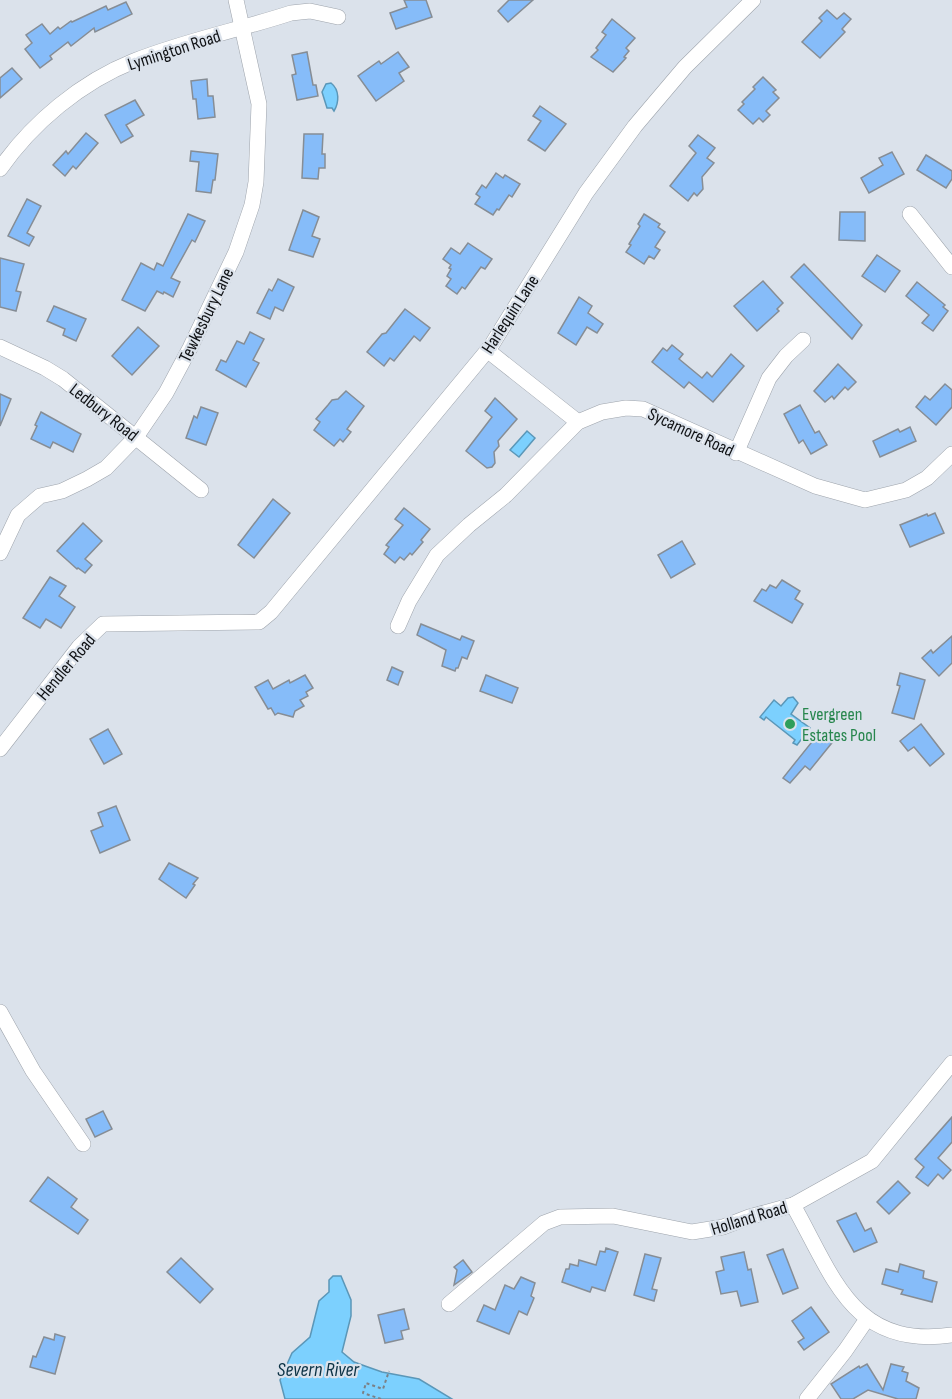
<svg xmlns="http://www.w3.org/2000/svg" width="952" height="1399" font-family="'Sofia Sans Condensed',sans-serif">
<rect width="100%" height="100%" fill="#dbe2eb"/>
<!-- water -->
<g fill="#7cd0fe" stroke="#5b97b8" stroke-width="1.5">
<path d="M 331,83 C 340,90 339,103 334,111 L 332,108 L 327,108 L 322,92 L 326,84 Z"/>
<path d="M 527,431 L 535,438 L 519,457 L 510,450 Z"/>
<path d="M 793,697 L 798,703 L 791,714 L 810,728 L 797,745 L 793,743 L 795,740 L 766,717 L 764,720 L 760,717 L 774,700 L 781,706 L 788,698 Z"/>
<path d="M 333,1276 L 341,1276 L 351,1300 L 351,1316 L 342,1352 L 354,1362 L 365,1366 L 382,1372 L 419,1379 L 452,1399 L 285,1399 L 280,1380 L 292,1353 L 310,1337 L 319,1301 L 329,1292 L 329,1280 Z"/>
</g>
<!-- building -->
<g fill="#86bcf9" stroke="#868d95" stroke-width="1.5">
<path d="M 404,0 L 426,0 L 432,17 L 396,29 L 390,13 L 407,7 Z"/>
<path d="M 509,0 L 533,0 L 508,22 L 498,11 Z"/>
<path d="M 126,2 L 132,14 L 95,32 L 94,28 L 71,46 L 68,42 L 50,56 L 52,59 L 40,68 L 25,49 L 32,43 L 26,35 L 42,24 L 50,34 L 58,27 L 60,29 L 71,21 L 72,22 L 106,6 L 108,10 Z"/>
<path d="M 827,10 L 837,19 L 844,13 L 851,19 L 842,29 L 845,32 L 820,58 L 802,42 L 822,21 L 819,18 Z"/>
<path d="M 612,19 L 635,38 L 626,48 L 629,51 L 624,57 L 626,58 L 613,72 L 591,57 L 598,50 L 596,48 L 606,35 L 602,32 Z"/>
<path d="M 307,52 L 313,85 L 316,85 L 318,96 L 297,100 L 292,75 L 296,74 L 292,55 Z"/>
<path d="M 398,52 L 409,67 L 399,73 L 404,81 L 376,101 L 358,76 L 379,61 L 381,64 Z"/>
<path d="M 12,68 L 22,79 L 0,98 L 0,78 Z"/>
<path d="M 763,77 L 776,90 L 773,92 L 779,98 L 766,111 L 770,115 L 763,122 L 759,118 L 753,124 L 738,110 L 744,104 L 742,102 L 755,89 L 753,87 Z"/>
<path d="M 207,79 L 208,96 L 213,96 L 215,117 L 198,119 L 196,99 L 193,99 L 191,81 Z"/>
<path d="M 135,100 L 144,115 L 126,125 L 133,136 L 121,143 L 105,115 Z"/>
<path d="M 540,106 L 566,124 L 545,151 L 528,140 L 541,121 L 533,116 Z"/>
<path d="M 86,133 L 98,143 L 76,169 L 73,166 L 65,176 L 53,165 L 66,151 L 68,154 Z"/>
<path d="M 304,134 L 323,134 L 322,154 L 325,154 L 325,168 L 319,168 L 318,179 L 302,178 Z"/>
<path d="M 698,135 L 715,148 L 707,158 L 714,163 L 702,177 L 703,189 L 697,196 L 694,193 L 688,201 L 670,186 L 696,153 L 689,146 Z"/>
<path d="M 191,151 L 218,154 L 215,180 L 213,180 L 211,193 L 196,191 L 199,162 L 190,161 Z"/>
<path d="M 892,152 L 904,174 L 869,193 L 861,178 L 883,165 L 879,158 Z"/>
<path d="M 926,155 L 952,171 L 952,179 L 946,188 L 917,170 Z"/>
<path d="M 496,173 L 503,178 L 505,175 L 520,184 L 512,197 L 509,195 L 499,210 L 497,209 L 493,215 L 475,204 L 480,197 L 476,194 L 482,185 L 486,188 Z"/>
<path d="M 27,199 L 41,206 L 27,233 L 34,237 L 29,246 L 8,236 Z"/>
<path d="M 303,210 L 319,217 L 312,236 L 320,239 L 313,257 L 289,250 Z"/>
<path d="M 840,212 L 865,212 L 865,241 L 839,240 Z"/>
<path d="M 188,214 L 205,221 L 195,242 L 192,240 L 171,278 L 180,282 L 173,297 L 164,292 L 163,294 L 157,291 L 145,311 L 122,300 L 141,263 L 154,270 L 157,263 L 163,266 Z"/>
<path d="M 644,214 L 660,224 L 658,227 L 665,232 L 655,247 L 660,250 L 654,259 L 649,256 L 644,264 L 626,252 L 631,245 L 629,244 L 640,226 L 638,224 Z"/>
<path d="M 468,243 L 492,259 L 485,269 L 481,267 L 465,289 L 462,287 L 457,294 L 446,286 L 451,279 L 447,276 L 451,269 L 449,268 L 451,265 L 443,259 L 451,248 L 460,254 Z"/>
<path d="M 877,255 L 900,271 L 885,292 L 862,276 Z"/>
<path d="M 0,258 L 24,264 L 16,291 L 21,292 L 16,311 L 0,307 Z"/>
<path d="M 804,264 L 862,325 L 852,339 L 791,277 Z"/>
<path d="M 278,279 L 294,287 L 283,311 L 275,307 L 270,319 L 257,313 L 269,289 L 272,291 Z"/>
<path d="M 763,281 L 783,303 L 777,309 L 779,311 L 757,331 L 734,306 Z"/>
<path d="M 917,282 L 945,305 L 943,307 L 948,311 L 933,331 L 922,323 L 929,315 L 906,296 Z"/>
<path d="M 579,297 L 592,306 L 588,313 L 603,324 L 597,333 L 587,327 L 576,345 L 558,333 Z"/>
<path d="M 54,306 L 86,319 L 76,341 L 63,335 L 65,329 L 47,321 Z"/>
<path d="M 405,309 L 430,328 L 420,341 L 414,336 L 394,361 L 390,358 L 384,366 L 367,352 L 382,334 L 386,333 Z"/>
<path d="M 138,327 L 159,346 L 132,375 L 112,356 Z"/>
<path d="M 250,332 L 264,339 L 253,360 L 259,363 L 246,387 L 216,370 L 221,360 L 226,362 L 237,341 L 244,344 Z"/>
<path d="M 672,345 L 683,354 L 679,359 L 702,378 L 707,372 L 712,377 L 731,354 L 744,366 L 713,402 L 689,382 L 684,388 L 652,362 L 663,348 L 667,351 Z"/>
<path d="M 838,364 L 856,382 L 848,390 L 845,387 L 834,399 L 832,396 L 825,402 L 814,391 Z"/>
<path d="M 945,384 L 952,390 L 952,407 L 936,425 L 916,407 L 925,396 L 930,400 Z"/>
<path d="M 346,391 L 364,406 L 347,429 L 351,432 L 343,442 L 340,439 L 334,446 L 314,430 L 320,422 L 316,419 L 328,405 L 332,400 L 338,399 Z"/>
<path d="M 0,394 L 11,399 L 0,426 Z"/>
<path d="M 495,398 L 517,419 L 498,441 L 499,446 L 494,452 L 495,463 L 492,467 L 487,468 L 466,451 L 492,417 L 485,411 Z"/>
<path d="M 800,405 L 815,433 L 819,431 L 827,445 L 811,454 L 803,440 L 799,443 L 784,414 Z"/>
<path d="M 201,407 L 218,413 L 206,445 L 186,438 L 194,416 L 197,418 Z"/>
<path d="M 41,412 L 81,434 L 73,452 L 53,442 L 50,448 L 31,439 L 37,426 L 35,425 Z"/>
<path d="M 910,427 L 916,441 L 880,457 L 873,441 L 898,429 L 900,432 Z"/>
<path d="M 273,499 L 290,513 L 254,558 L 238,545 Z"/>
<path d="M 404,508 L 430,529 L 421,540 L 423,542 L 412,555 L 410,553 L 404,560 L 400,557 L 395,563 L 384,554 L 389,547 L 386,545 L 403,525 L 395,519 Z"/>
<path d="M 935,513 L 944,533 L 910,547 L 900,525 L 927,514 L 928,516 Z"/>
<path d="M 83,523 L 102,541 L 85,559 L 92,565 L 85,573 L 78,568 L 77,569 L 57,551 Z"/>
<path d="M 682,541 L 695,564 L 671,578 L 658,555 Z"/>
<path d="M 50,577 L 66,586 L 59,596 L 75,607 L 61,628 L 46,619 L 40,628 L 23,618 Z"/>
<path d="M 782,580 L 800,591 L 795,599 L 803,604 L 792,623 L 754,601 L 762,589 L 766,591 L 770,585 L 776,588 Z"/>
<path d="M 421,624 L 460,640 L 462,636 L 474,641 L 467,659 L 462,657 L 458,668 L 456,668 L 455,671 L 442,666 L 446,650 L 417,635 Z"/>
<path d="M 952,636 L 952,663 L 939,676 L 922,658 L 931,650 L 933,653 Z"/>
<path d="M 392,667 L 403,672 L 398,685 L 387,680 Z"/>
<path d="M 900,673 L 925,680 L 914,719 L 892,713 L 900,686 L 897,685 Z"/>
<path d="M 305,675 L 313,688 L 306,692 L 308,696 L 300,700 L 304,706 L 295,711 L 293,717 L 278,713 L 275,715 L 271,708 L 268,709 L 255,687 L 268,680 L 273,689 L 289,680 L 290,683 Z"/>
<path d="M 486,675 L 518,688 L 512,703 L 480,691 Z"/>
<path d="M 921,724 L 944,754 L 930,766 L 914,747 L 908,751 L 900,741 Z"/>
<path d="M 108,729 L 122,754 L 104,764 L 90,739 Z"/>
<path d="M 826,732 L 835,739 L 810,770 L 805,766 L 790,783 L 783,778 L 819,733 L 822,736 Z"/>
<path d="M 116,806 L 130,840 L 100,853 L 91,831 L 103,826 L 98,813 Z"/>
<path d="M 169,863 L 198,878 L 193,884 L 195,885 L 186,898 L 159,879 Z"/>
<path d="M 103,1111 L 112,1129 L 95,1137 L 86,1119 Z"/>
<path d="M 952,1117 L 952,1142 L 938,1158 L 951,1170 L 943,1179 L 938,1174 L 928,1186 L 916,1177 L 924,1167 L 915,1159 Z"/>
<path d="M 48,1177 L 77,1199 L 71,1207 L 88,1220 L 78,1234 L 30,1201 Z"/>
<path d="M 898,1181 L 910,1193 L 889,1214 L 877,1202 Z"/>
<path d="M 856,1213 L 865,1231 L 871,1228 L 877,1242 L 854,1252 L 837,1221 Z"/>
<path d="M 606,1248 L 618,1252 L 605,1291 L 592,1287 L 590,1292 L 562,1282 L 566,1269 L 569,1269 L 570,1264 L 578,1266 L 579,1260 L 596,1265 L 600,1251 L 605,1252 Z"/>
<path d="M 783,1249 L 798,1288 L 783,1294 L 767,1255 Z"/>
<path d="M 744,1252 L 748,1270 L 751,1269 L 758,1302 L 741,1306 L 737,1291 L 721,1294 L 716,1272 L 724,1270 L 721,1257 Z"/>
<path d="M 645,1254 L 661,1258 L 652,1289 L 657,1290 L 654,1301 L 634,1295 Z"/>
<path d="M 181,1258 L 213,1289 L 200,1303 L 167,1272 Z"/>
<path d="M 463,1260 L 472,1272 L 454,1285 L 457,1270 L 454,1267 Z"/>
<path d="M 900,1264 L 924,1271 L 923,1278 L 937,1282 L 932,1302 L 901,1294 L 903,1290 L 882,1284 L 886,1269 L 898,1272 Z"/>
<path d="M 521,1277 L 535,1283 L 531,1296 L 534,1298 L 527,1315 L 519,1311 L 509,1334 L 477,1321 L 484,1305 L 495,1310 L 505,1285 L 514,1289 Z"/>
<path d="M 811,1307 L 829,1332 L 804,1350 L 798,1342 L 804,1338 L 792,1321 Z"/>
<path d="M 404,1309 L 409,1329 L 401,1331 L 403,1339 L 385,1343 L 378,1315 Z"/>
<path d="M 55,1334 L 65,1337 L 55,1374 L 30,1367 L 33,1356 L 36,1357 L 44,1337 L 54,1340 Z"/>
<path d="M 867,1364 L 883,1390 L 891,1364 L 904,1367 L 902,1371 L 908,1373 L 906,1381 L 919,1388 L 916,1399 L 898,1399 L 868,1390 L 853,1399 L 841,1399 L 831,1384 L 859,1366 L 860,1368 Z"/>
</g>
<g fill="none" stroke-linecap="round" stroke-linejoin="round">
<defs>
<g id="minor">
<path d="M 0,169 C 32,123 81,82 134,61 C 184,41 239,30 291,13 L 310,11 L 338,17"/>
<path d="M 910,214 L 952,267"/>
<path d="M 0,347 L 45,368 L 63,379 L 201,490"/>
<path d="M 487,350 L 578,422"/>
<path d="M 736,453 L 769,378 L 786,356 L 803,340"/>
<path d="M 0,553 L 18,515 L 40,496 L 62,491 L 87,479 L 106,468 L 136,437 L 166,393 L 190,348 L 236,252 L 252,205 L 256,182 L 259,104 L 236,0"/>
<path d="M 398,626 L 409,601 L 437,555 L 469,525 L 506,495 L 578,422 L 602,412 L 626,408 L 643,409 L 815,486 L 865,500 L 906,490 L 927,478 L 952,454"/>
<path d="M 0,749 L 79,647 L 103,624 L 259,622 L 271,612 L 491,346 L 586,193 L 635,126 L 685,67 L 753,0"/>
<path d="M 0,1012 L 33,1071 L 83,1144"/>
<path d="M 793,1205 C 834,1277 852,1349 952,1335"/>
<path d="M 449,1304 L 544,1223 L 560,1217 L 613,1216 L 692,1232 L 723,1227 L 749,1217 L 793,1205 L 872,1161 L 952,1063"/>
<path d="M 807,1399 L 845,1351 L 867,1319"/>
</g>
</defs>
<!-- minor casing -->
<use href="#minor" stroke="#9ea4ac" stroke-width="16"/>
<!-- path -->
<path stroke="#7b8086" stroke-width="2" stroke-dasharray="3 3" stroke-linecap="butt" d="M 381,1399 L 363,1393 L 366,1383 L 383,1389 L 389,1371"/>
<!-- minor -->
<use href="#minor" stroke="#fff" stroke-width="15"/>
</g>
<!-- markers -->
<circle fill="#2e9e5b" stroke="#dbe2eb" stroke-width="2" cx="790" cy="724" r="6"/>
<g text-anchor="middle" stroke-width="4.5" stroke-linejoin="round" paint-order="stroke">
<!-- street labels -->
<g font-size="18" fill="#0f1114" stroke="#dbe2eb">
<text transform="translate(174 50) rotate(-18)" y="6">Lymington Road</text>
<text transform="translate(510 314) rotate(-57)" y="6">Harlequin Lane</text>
<text transform="translate(206 315) rotate(-64)" y="6">Tewkesbury Lane</text>
<text transform="translate(104 412) rotate(38)" y="6">Ledbury Road</text>
<text transform="translate(691 432) rotate(25)" y="6">Sycamore Road</text>
<text transform="translate(66 667) rotate(-50)" y="6">Hendler Road</text>
<text transform="translate(749 1218) rotate(-17)" y="6">Holland Road</text>
</g>
<!-- leisure labels -->
<g font-size="18" fill="#27864d" stroke="#dbe2eb" text-anchor="start">
<text x="802" y="720">Evergreen<tspan x="802" dy="21">Estates Pool</tspan></text>
</g>
<!-- water labels -->
<g font-size="20" font-style="italic" fill="#0c3245" stroke="#dbe2eb">
<text x="318" y="1376">Severn River</text>
</g>
</g>
</svg>
